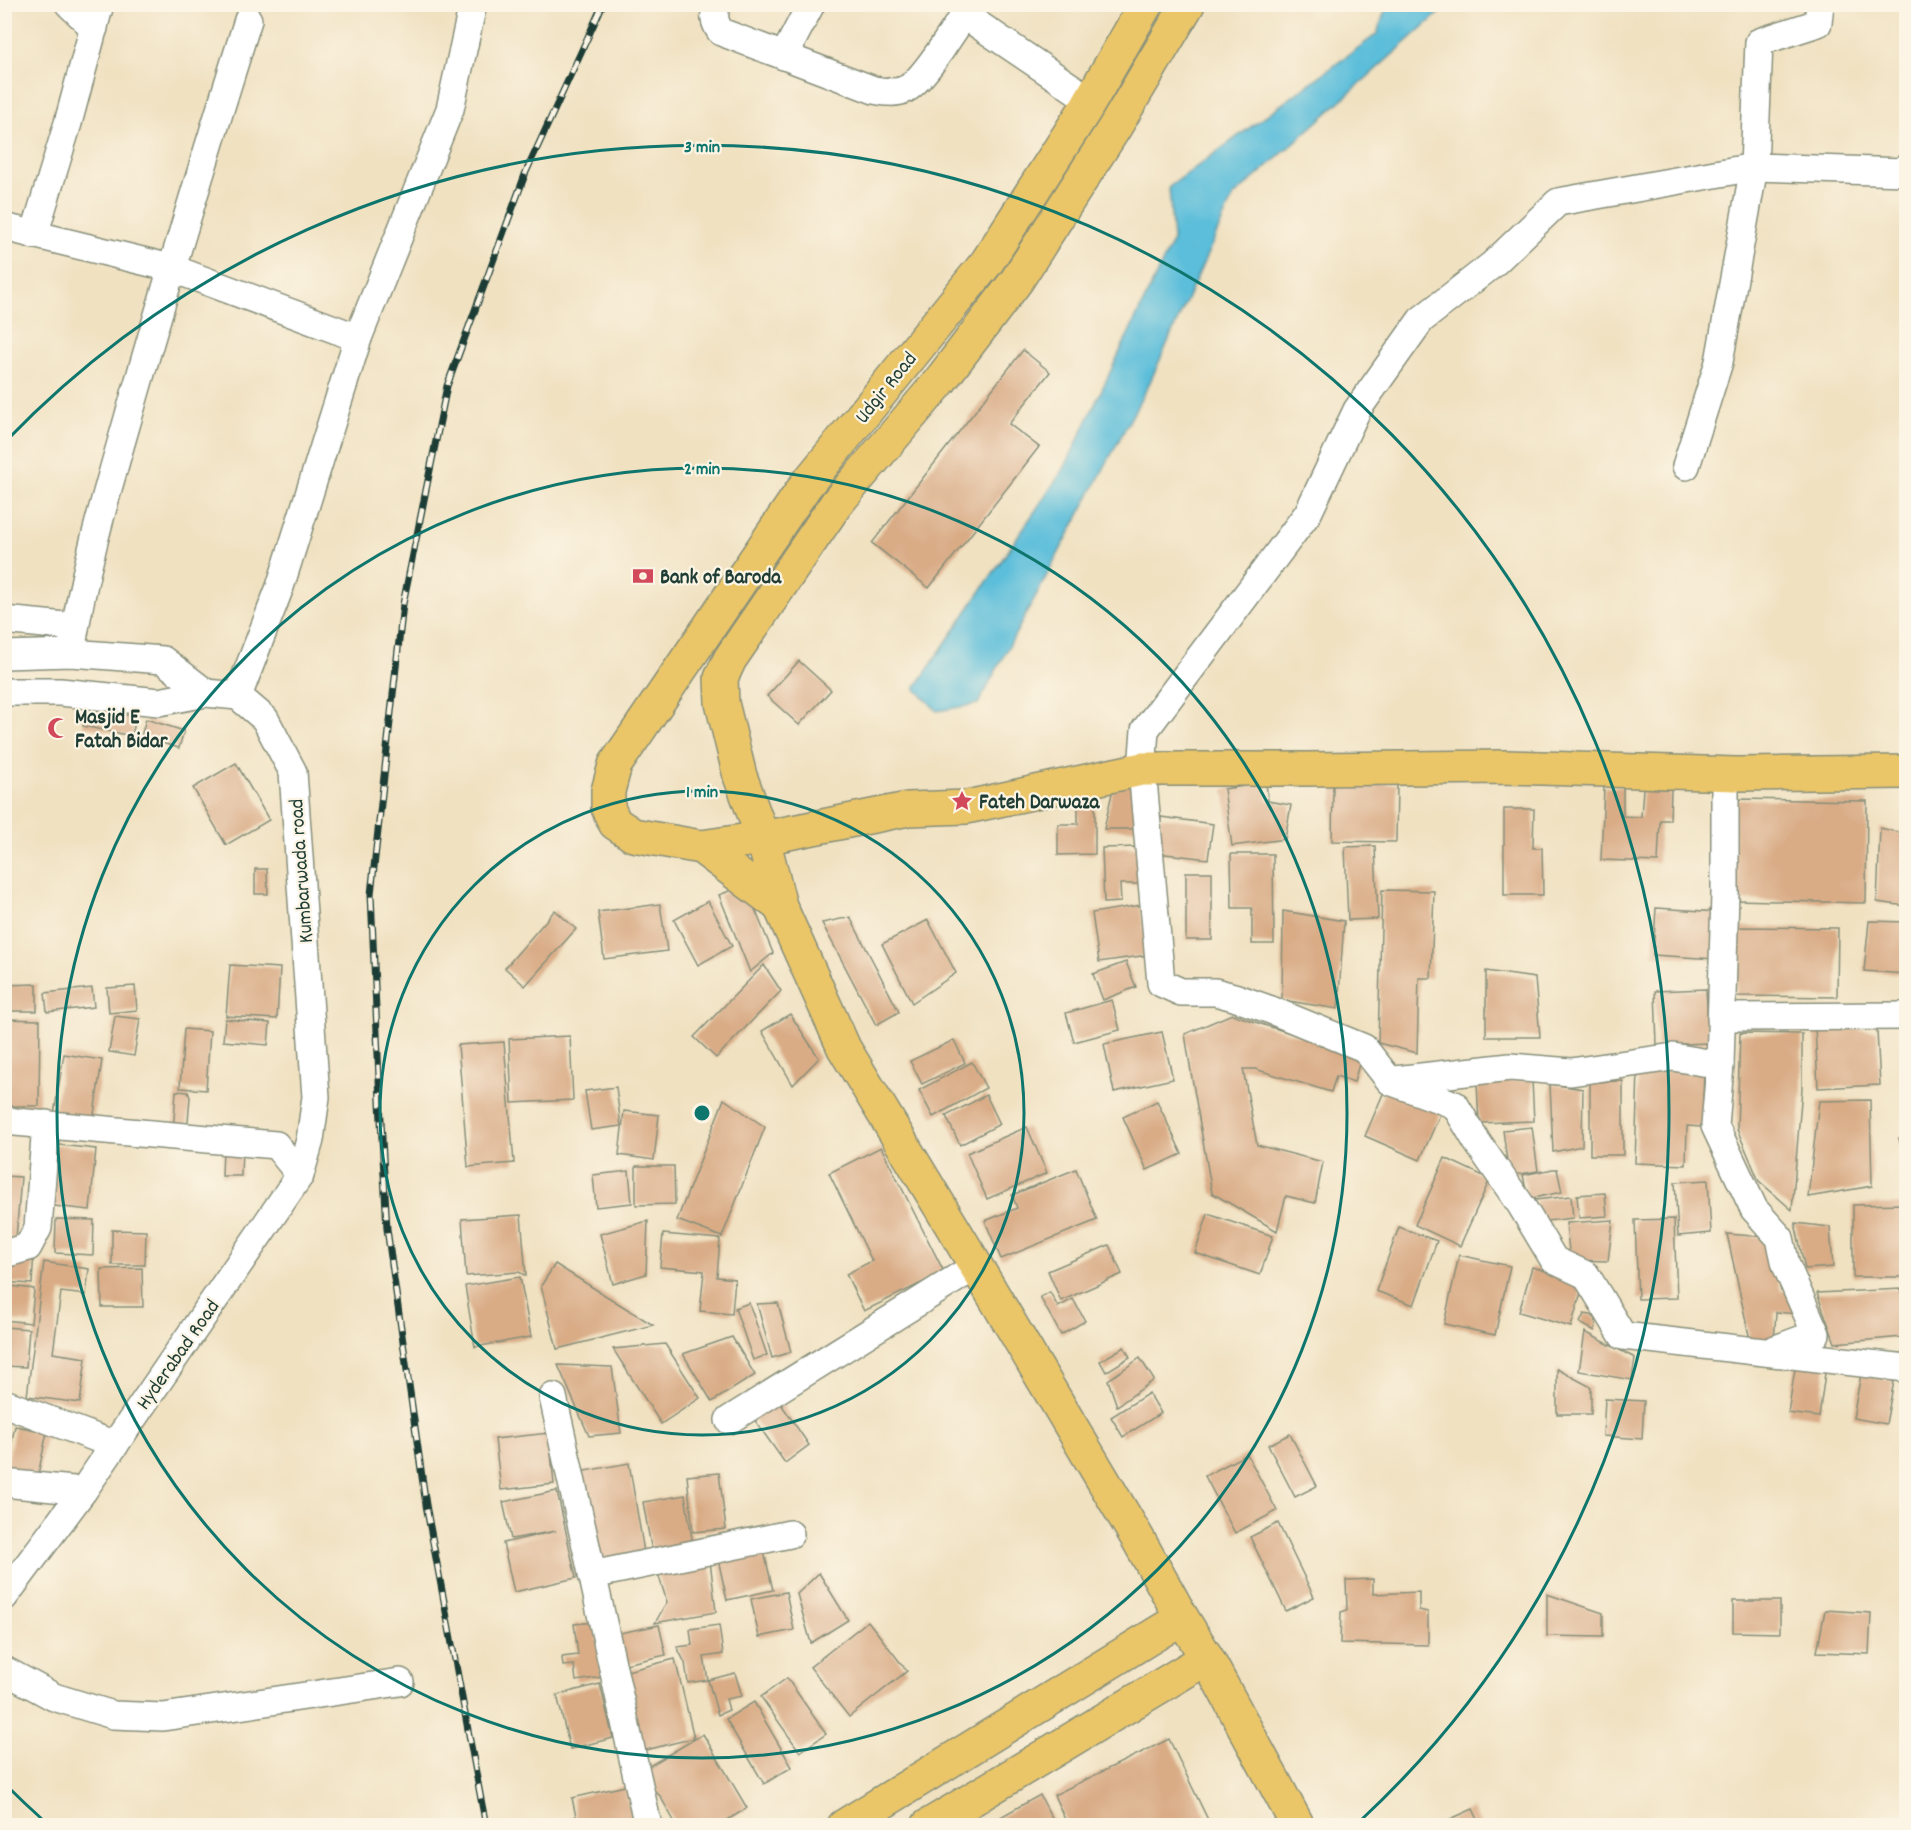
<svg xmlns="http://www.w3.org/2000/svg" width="1911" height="1830" font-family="Dekko,sans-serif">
<rect width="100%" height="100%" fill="#fcf5e5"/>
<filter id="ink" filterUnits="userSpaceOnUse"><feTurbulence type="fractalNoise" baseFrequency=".0167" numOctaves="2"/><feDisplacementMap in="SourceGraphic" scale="12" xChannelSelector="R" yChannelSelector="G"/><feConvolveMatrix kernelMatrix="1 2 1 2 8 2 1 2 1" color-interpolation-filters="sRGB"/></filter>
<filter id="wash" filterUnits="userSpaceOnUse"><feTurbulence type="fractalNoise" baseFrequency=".008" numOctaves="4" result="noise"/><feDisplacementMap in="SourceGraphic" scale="24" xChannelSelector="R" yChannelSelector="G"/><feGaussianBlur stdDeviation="1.35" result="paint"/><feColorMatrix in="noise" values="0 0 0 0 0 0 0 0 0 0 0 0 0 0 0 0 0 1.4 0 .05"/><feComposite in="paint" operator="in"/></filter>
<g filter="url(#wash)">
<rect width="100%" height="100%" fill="#f0e1c1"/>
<!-- water -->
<path fill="#5cbeda" stroke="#3e7e87" stroke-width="1.5" d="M 1387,5 L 1448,5 L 1233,197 L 1150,382 L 978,704 L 937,711 L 915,688 L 1065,467 L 1173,240 L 1169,187 L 1377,34 Z"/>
<g id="blocks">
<!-- building -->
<g fill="#d9ac86">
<path d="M 1023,350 L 1050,372 L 1009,424 L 1039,447 L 929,588 L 872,543 Z"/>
<path d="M 799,661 L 831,690 L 799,725 L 767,696 Z"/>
<path d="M 87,707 L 136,717 L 132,736 L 83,726 Z"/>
<path d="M 146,719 L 184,731 L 179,748 L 141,737 Z"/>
<path d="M 236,763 L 269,820 L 226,845 L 193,788 Z"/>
<path d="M 1266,783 L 1268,801 L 1291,805 L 1285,839 L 1232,846 L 1224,789 Z"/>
<path d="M 1333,783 L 1397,784 L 1396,842 L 1332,841 Z"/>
<path d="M 1114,784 L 1138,784 L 1137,829 L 1104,829 Z"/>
<path d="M 1604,787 L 1623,787 L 1623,816 L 1641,817 L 1643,788 L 1671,789 L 1670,820 L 1660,820 L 1658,862 L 1601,860 Z"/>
<path d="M 1734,799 L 1867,801 L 1866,903 L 1733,900 Z"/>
<path d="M 1078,803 L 1095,803 L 1095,854 L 1058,855 L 1058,824 L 1078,824 Z"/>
<path d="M 1504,809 L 1534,809 L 1533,848 L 1542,848 L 1543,895 L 1504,895 Z"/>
<path d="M 1161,817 L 1213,824 L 1208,859 L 1157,853 Z"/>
<path d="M 1880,828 L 1906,834 L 1906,906 L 1877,902 Z"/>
<path d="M 1375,846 L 1378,919 L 1348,920 L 1345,847 Z"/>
<path d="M 1138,847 L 1139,884 L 1120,884 L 1121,902 L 1104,903 L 1102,848 Z"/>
<path d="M 1231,854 L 1273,854 L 1274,944 L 1252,944 L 1252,908 L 1232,908 Z"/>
<path d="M 255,869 L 267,869 L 268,894 L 255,894 Z"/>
<rect x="1186" y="872" width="26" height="68"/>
<path d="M 745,885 L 773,953 L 750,972 L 719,895 Z"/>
<path d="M 1382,890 L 1434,891 L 1431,978 L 1419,978 L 1417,1053 L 1378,1043 Z"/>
<path d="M 708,901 L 732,946 L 698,965 L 674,920 Z"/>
<path d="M 660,904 L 667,951 L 604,959 L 598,912 Z"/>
<path d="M 1140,905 L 1148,955 L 1099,962 L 1092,913 Z"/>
<path d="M 1656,908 L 1718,912 L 1715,959 L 1653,955 Z"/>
<path d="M 555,910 L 576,929 L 525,986 L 505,968 Z"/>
<path d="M 1283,911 L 1344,921 L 1338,1009 L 1282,1000 Z"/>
<path d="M 850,917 L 899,1012 L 876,1025 L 822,923 Z"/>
<path d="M 928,920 L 956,973 L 912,1003 L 882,944 Z"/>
<path d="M 1869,921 L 1906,922 L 1906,974 L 1864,971 Z"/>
<path d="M 1737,927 L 1838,928 L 1837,997 L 1736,996 Z"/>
<path d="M 1126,962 L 1136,987 L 1103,1000 L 1093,974 Z"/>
<path d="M 230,965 L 280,968 L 277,1019 L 226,1016 Z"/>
<path d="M 764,965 L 781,991 L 716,1058 L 694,1037 Z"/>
<path d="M 1486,971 L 1535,978 L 1540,1037 L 1486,1037 Z"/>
<path d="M 37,984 L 37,1011 L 4,1011 L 4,985 Z"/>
<path d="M 135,986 L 137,1010 L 109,1013 L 107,988 Z"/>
<path d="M 92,988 L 94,1007 L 47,1012 L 45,993 Z"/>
<path d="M 1706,989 L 1709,1043 L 1657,1045 L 1655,991 Z"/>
<path d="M 1112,1000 L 1120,1030 L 1074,1042 L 1066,1013 Z"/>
<path d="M 790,1014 L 819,1058 L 793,1085 L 762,1031 Z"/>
<path d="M 1232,1014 L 1267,1026 L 1362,1054 L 1354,1082 L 1336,1076 L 1331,1092 L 1255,1069 L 1243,1069 L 1257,1145 L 1323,1162 L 1315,1203 L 1286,1196 L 1277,1231 L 1212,1193 L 1192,1078 L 1185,1034 Z"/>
<path d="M 115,1016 L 140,1019 L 134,1056 L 109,1052 Z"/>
<path d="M 5,1019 L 40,1020 L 39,1106 L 5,1106 Z"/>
<path d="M 225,1019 L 270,1023 L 268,1045 L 223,1041 Z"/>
<path d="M 1815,1026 L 1877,1031 L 1880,1085 L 1818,1088 Z"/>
<path d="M 184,1029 L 210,1031 L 206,1090 L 180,1088 Z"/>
<path d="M 1162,1032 L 1173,1079 L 1114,1092 L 1104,1044 Z"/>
<path d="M 1740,1033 L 1802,1034 L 1802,1088 L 1792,1210 L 1759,1181 L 1737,1129 Z"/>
<path d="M 570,1036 L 573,1100 L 512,1103 L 509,1039 Z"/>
<path d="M 954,1040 L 965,1063 L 922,1084 L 910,1061 Z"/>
<path d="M 504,1042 L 514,1163 L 468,1167 L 458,1045 Z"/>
<path d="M 64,1054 L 102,1060 L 93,1121 L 54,1114 Z"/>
<path d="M 972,1062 L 986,1088 L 933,1117 L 919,1090 Z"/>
<path d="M 1638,1070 L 1704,1072 L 1702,1127 L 1687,1126 L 1686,1165 L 1635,1163 Z"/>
<path d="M 1532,1080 L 1534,1121 L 1479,1123 L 1477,1083 Z"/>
<path d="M 1623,1081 L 1623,1155 L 1590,1155 L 1590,1082 Z"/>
<path d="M 1550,1084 L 1583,1089 L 1582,1146 L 1553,1152 Z"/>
<path d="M 616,1087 L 621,1126 L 591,1130 L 585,1091 Z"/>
<path d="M 1386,1087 L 1441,1112 L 1420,1160 L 1365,1136 Z"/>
<path d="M 176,1091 L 188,1092 L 190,1097 L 187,1135 L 173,1133 Z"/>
<path d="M 986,1095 L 1000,1124 L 960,1145 L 946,1116 Z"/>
<path d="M 724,1099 L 765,1127 L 722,1237 L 677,1220 Z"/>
<path d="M 1870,1100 L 1872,1186 L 1808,1197 L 1819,1101 Z"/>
<path d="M 1157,1101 L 1182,1154 L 1147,1170 L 1123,1117 Z"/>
<path d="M 624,1111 L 659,1115 L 654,1160 L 619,1155 Z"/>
<path d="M 1027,1127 L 1047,1173 L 987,1199 L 967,1153 Z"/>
<path d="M 1532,1127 L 1538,1171 L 1509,1176 L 1503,1130 Z"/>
<path d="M 1906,1136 L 1906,1167 L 1899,1138 Z"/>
<path d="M 50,1144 L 96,1149 L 90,1210 L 45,1205 Z"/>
<path d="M 881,1147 L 944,1272 L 864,1311 L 846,1274 L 872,1261 L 829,1173 Z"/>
<path d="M 223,1148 L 242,1149 L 241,1176 L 222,1176 Z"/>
<path d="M 1445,1158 L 1490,1179 L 1460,1246 L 1415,1225 Z"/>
<path d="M 636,1166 L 674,1166 L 675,1204 L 636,1205 Z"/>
<path d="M 1076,1169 L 1097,1220 L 1001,1259 L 985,1221 L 1017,1208 L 1012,1195 Z"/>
<path d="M 1553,1169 L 1557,1169 L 1562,1192 L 1528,1199 L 1523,1175 Z"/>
<path d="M 629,1171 L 632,1203 L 596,1207 L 593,1175 Z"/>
<path d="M 4,1176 L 21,1177 L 16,1239 L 4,1238 Z"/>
<path d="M 1708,1180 L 1711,1233 L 1678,1236 L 1675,1182 Z"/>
<path d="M 1605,1193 L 1607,1216 L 1579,1218 L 1577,1195 Z"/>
<path d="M 1571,1196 L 1573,1218 L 1538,1222 L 1535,1200 Z"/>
<path d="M 1906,1204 L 1906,1277 L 1853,1277 L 1853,1205 Z"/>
<path d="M 1208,1214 L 1273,1236 L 1260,1275 L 1195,1253 Z"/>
<path d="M 521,1215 L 526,1276 L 519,1272 L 466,1276 L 462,1219 Z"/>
<path d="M 56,1219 L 94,1220 L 93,1255 L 55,1253 Z"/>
<path d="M 1674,1219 L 1677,1298 L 1638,1299 L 1635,1220 Z"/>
<path d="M 1613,1220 L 1608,1261 L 1570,1260 L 1566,1223 Z"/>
<path d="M 648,1221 L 646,1274 L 613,1284 L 600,1234 Z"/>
<path d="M 1795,1223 L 1830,1227 L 1833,1267 L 1805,1269 Z"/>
<path d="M 1399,1227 L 1437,1241 L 1414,1305 L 1376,1291 Z"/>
<path d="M 112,1230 L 146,1231 L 145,1265 L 112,1265 Z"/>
<path d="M 663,1234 L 720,1239 L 717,1277 L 735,1279 L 732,1314 L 700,1311 L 704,1271 L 660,1267 Z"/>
<path d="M 1727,1234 L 1767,1237 L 1781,1291 L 1791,1291 L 1797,1314 L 1776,1312 L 1774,1342 L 1750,1340 Z"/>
<path d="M 1109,1245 L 1122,1274 L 1061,1301 L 1048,1271 Z"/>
<path d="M 4,1249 L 34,1251 L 32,1284 L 4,1282 Z"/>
<path d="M 1459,1255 L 1510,1266 L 1495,1335 L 1444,1324 Z"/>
<path d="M 44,1262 L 89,1269 L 86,1295 L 61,1292 L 53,1353 L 86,1358 L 80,1403 L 27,1396 Z"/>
<path d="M 555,1264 L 653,1325 L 557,1349 L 541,1286 Z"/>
<path d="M 1532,1267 L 1584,1282 L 1571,1327 L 1519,1312 Z"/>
<path d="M 142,1268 L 143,1307 L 102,1307 L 101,1269 Z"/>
<path d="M 520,1277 L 531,1337 L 475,1347 L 465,1286 Z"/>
<path d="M 4,1285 L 34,1289 L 31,1323 L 4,1320 Z"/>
<path d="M 1902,1289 L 1903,1337 L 1835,1343 L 1817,1293 Z"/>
<path d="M 1050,1292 L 1058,1307 L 1073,1299 L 1085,1321 L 1061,1335 L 1040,1297 Z"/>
<path d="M 749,1303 L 767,1355 L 753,1360 L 735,1308 Z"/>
<path d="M 778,1303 L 791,1352 L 772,1358 L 757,1304 Z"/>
<path d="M 1584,1314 L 1591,1315 L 1596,1319 L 1595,1331 L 1580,1323 Z"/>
<path d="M 4,1327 L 29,1329 L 26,1367 L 4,1366 Z"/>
<path d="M 1585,1332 L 1635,1358 L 1632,1380 L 1579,1371 Z"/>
<path d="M 732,1337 L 755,1375 L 712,1402 L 683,1354 Z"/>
<path d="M 665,1344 L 700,1398 L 661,1424 L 613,1349 Z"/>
<path d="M 1124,1347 L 1130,1357 L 1106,1372 L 1100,1361 Z"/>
<path d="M 1140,1358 L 1154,1380 L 1117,1406 L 1108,1380 Z"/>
<path d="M 1796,1362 L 1826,1366 L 1819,1417 L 1788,1413 Z"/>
<path d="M 558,1365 L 612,1367 L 621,1433 L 589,1436 Z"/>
<path d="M 1557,1369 L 1591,1387 L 1591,1414 L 1557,1414 Z"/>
<path d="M 1861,1374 L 1894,1381 L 1886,1424 L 1853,1418 Z"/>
<path d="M 1149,1393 L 1161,1413 L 1123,1437 L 1111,1417 Z"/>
<path d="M 1605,1399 L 1644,1401 L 1642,1439 L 1603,1436 Z"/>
<path d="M 779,1401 L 809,1445 L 785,1463 L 754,1419 Z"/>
<path d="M 15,1426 L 47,1432 L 38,1475 L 6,1469 Z"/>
<path d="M 549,1433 L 554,1484 L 501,1490 L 495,1439 Z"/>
<path d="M 1290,1434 L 1317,1486 L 1295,1497 L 1268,1445 Z"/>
<path d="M 1247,1454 L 1277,1511 L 1235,1533 L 1205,1476 Z"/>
<path d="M 629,1463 L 644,1552 L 595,1560 L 579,1472 Z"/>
<path d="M 719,1473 L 726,1529 L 693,1532 L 687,1476 Z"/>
<path d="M 557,1491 L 576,1578 L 514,1592 L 503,1543 L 556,1531 L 511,1539 L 503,1502 Z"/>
<path d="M 685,1495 L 693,1545 L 652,1552 L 643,1502 Z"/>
<path d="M 1278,1523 L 1314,1597 L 1286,1611 L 1250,1537 Z"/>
<path d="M 761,1539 L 773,1590 L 727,1600 L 716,1550 Z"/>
<path d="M 710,1560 L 716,1612 L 655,1623 L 667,1602 L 655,1564 Z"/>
<path d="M 819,1573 L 848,1620 L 811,1643 L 797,1594 Z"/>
<path d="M 1373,1579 L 1373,1594 L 1419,1592 L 1419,1610 L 1428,1612 L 1428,1645 L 1340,1643 L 1341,1612 L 1347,1610 L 1346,1580 Z"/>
<path d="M 786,1592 L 794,1630 L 759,1637 L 751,1599 Z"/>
<path d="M 1547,1594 L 1603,1613 L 1603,1637 L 1547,1636 Z"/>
<path d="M 1733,1601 L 1780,1601 L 1780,1633 L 1733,1632 Z"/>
<path d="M 1825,1610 L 1871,1613 L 1869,1654 L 1817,1652 Z"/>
<path d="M 868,1621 L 907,1671 L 849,1717 L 810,1667 Z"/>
<path d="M 595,1622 L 602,1677 L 576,1681 L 574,1665 L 563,1666 L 562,1657 L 578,1655 L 574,1624 Z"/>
<path d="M 659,1625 L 666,1655 L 621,1665 L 615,1634 Z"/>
<path d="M 719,1625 L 723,1654 L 704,1657 L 708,1680 L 688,1683 L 685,1663 L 677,1647 L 692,1645 L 690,1629 Z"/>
<path d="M 675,1659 L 694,1738 L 642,1751 L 623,1672 Z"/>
<path d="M 735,1673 L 742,1696 L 726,1699 L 729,1710 L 718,1715 L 708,1680 Z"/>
<path d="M 787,1678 L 826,1734 L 800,1752 L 761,1697 Z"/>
<path d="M 600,1684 L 613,1738 L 570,1749 L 557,1695 Z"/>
<path d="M 754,1702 L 792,1767 L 764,1784 L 726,1719 Z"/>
<path d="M 703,1734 L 747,1808 L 718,1826 L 677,1826 L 660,1796 L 636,1774 Z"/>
<path d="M 1169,1739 L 1211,1826 L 1068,1826 L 1054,1795 Z"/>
<path d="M 625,1786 L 634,1826 L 578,1826 L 572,1798 Z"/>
<path d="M 1040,1795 L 1056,1826 L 998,1826 L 995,1820 Z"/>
<path d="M 1473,1809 L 1481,1826 L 1448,1826 L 1446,1821 Z"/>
</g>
</g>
</g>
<g filter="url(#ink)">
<use href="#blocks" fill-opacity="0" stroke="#888f7a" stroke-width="1.5"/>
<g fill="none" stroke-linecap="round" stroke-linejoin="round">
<defs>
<g id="minor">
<path d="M 69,4 L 94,28"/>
<path d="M 717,4 C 713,16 714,22 721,32 L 874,90 C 884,92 896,94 906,89 C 923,81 959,23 970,4"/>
<path d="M 964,15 L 1090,100"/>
<path d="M 784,56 L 811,4"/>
<path d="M 1906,168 L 1904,172 L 1754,167 L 1558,202 L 1492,265 L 1421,320 L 1357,410 L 1308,513 L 1145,730 L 1142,769 L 1161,983 L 1181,992 L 1215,992 L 1234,997 L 1271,1010 L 1364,1048 L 1390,1081 L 1455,1105 L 1477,1142 L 1521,1205 L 1554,1260 L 1586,1275 L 1623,1336 L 1906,1368"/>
<path d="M 4,227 L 171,268 L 358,338"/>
<path d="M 34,235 L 68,123 L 100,4"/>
<path d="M 1686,466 L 1719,362 L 1754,167 L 1759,42 L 1818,23 L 1820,4"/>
<path d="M 4,620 L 75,627"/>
<path d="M 71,653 C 84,565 111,479 135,394 C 171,269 209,144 248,20"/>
<path d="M 4,655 L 71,653 L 163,660 L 206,693 L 238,696 L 265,719 L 293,772 L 316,1097 L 310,1140 L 300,1175 L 83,1491 L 4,1597"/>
<path d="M 4,692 L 60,692 L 159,702 L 206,693"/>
<path d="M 238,696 L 280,587 L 358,338 L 450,109 L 473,4"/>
<path d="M 1725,774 L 1725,894 L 1720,1065 L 1715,1126 L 1754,1209 L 1780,1238 L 1786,1265 L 1816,1334 L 1773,1350"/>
<path d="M 1721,1017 L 1906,1016"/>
<path d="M 1395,1080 L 1510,1067 L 1571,1072 L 1673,1057 L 1720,1065"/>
<path d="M 4,1121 L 276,1145 L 300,1175"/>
<path d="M 4,1251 L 11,1252 L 28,1247 L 38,1228 L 46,1124"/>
<path d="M 553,1397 L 648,1826"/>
<path d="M 4,1403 L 115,1445"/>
<path d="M 729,1420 L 976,1266"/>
<path d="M 4,1483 L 83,1491"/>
<path d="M 592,1575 L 790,1534"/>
<path d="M 4,1670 L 54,1697 L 113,1715 L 163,1717 L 400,1682"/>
</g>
<g id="major">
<path d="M 701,847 L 763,838 L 908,809 L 967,807 L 1142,769 L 1306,769 L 1506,767 L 1736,774 L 1906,772"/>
<path d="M 844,1826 L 1182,1618"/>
<path d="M 928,1826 L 1207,1658"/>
</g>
<g id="highway">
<path d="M 1188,4 L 1115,127 L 1017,280 L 940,381 L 836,504 L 730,659 L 721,678 L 722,703 L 740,776 L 763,838 L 780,906 L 844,1048 L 976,1266 L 1138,1539 L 1182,1618 L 1207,1658 L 1298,1826"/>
<path d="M 780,906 L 701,847 L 633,835 L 615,823 L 608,808 L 608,791 L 615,765 L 806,485 L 987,262 L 1086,108 L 1146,4"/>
</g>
</defs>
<!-- minor casing -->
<use href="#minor" stroke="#888f7a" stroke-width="30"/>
<!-- major casing -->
<use href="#major" stroke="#888f7a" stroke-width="36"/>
<!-- highway casing -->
<use href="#highway" stroke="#888f7a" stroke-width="36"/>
<!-- minor -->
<use href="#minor" stroke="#fff" stroke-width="27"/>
<!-- major -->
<use href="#major" stroke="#ebc669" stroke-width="33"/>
<!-- highway -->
<use href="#highway" stroke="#ebc669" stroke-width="33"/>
<defs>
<path id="rail" d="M 486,1826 L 426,1505 L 387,1229 L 380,1102 L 371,894 L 403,604 L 447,386 L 526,172 L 603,4"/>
</defs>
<!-- rail casing -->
<use href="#rail" stroke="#1f3d34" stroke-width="7"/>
<!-- rail -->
<use href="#rail" stroke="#fcf5e5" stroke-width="4.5" stroke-dasharray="14" stroke-linecap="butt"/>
</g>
</g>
<!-- distance rings -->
<g fill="none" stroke="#0f766e" stroke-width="3">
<circle cx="702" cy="1113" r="322"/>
<circle cx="702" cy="1113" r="645"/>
<path d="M43 1820A967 967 0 0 1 6 1785M6 441A967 967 0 1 1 1361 1820"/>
</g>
<!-- icons -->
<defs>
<symbol id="bank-bare" viewBox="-9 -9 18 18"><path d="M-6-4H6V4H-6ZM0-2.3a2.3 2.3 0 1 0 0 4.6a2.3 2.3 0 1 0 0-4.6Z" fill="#d1495b" stroke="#fcf5e5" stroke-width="2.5" paint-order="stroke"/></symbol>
<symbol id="mosque-bare" viewBox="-9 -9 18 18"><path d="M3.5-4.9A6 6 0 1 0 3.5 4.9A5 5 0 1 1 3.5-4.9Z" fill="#d1495b" stroke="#fcf5e5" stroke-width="2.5" paint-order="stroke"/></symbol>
<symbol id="sight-bare" viewBox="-9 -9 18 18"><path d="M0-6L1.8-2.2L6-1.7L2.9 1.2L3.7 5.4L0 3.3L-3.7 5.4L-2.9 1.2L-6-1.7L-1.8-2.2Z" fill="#d1495b" stroke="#fcf5e5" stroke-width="2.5" paint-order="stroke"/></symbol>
</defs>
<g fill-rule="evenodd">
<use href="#bank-bare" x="628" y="561" width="30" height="30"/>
<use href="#mosque-bare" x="43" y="713" width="30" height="30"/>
<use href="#sight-bare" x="947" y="786" width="30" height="30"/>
</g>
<g text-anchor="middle" stroke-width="4.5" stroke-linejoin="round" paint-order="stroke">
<!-- street labels -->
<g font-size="21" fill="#1f3d34" stroke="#fcf5e5">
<text transform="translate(885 387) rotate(-51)" y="7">Udgir Road</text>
<text transform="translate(300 871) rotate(-94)" y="7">Kumbarwada road</text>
<text transform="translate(177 1354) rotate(-55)" y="7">Hyderabad Road</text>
</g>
<!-- poi labels -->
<g font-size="21" font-weight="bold" fill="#1f3d34" stroke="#fcf5e5" text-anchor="start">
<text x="660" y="583">Bank of Baroda</text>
<text x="75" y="723">Masjid E<tspan x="75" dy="24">Fatah Bidar</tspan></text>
<text x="979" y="808">Fateh Darwaza</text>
</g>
</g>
<circle cx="702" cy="1113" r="9" fill="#0f766e" stroke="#fcf5e5" stroke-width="3"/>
<g font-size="18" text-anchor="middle" font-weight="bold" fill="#0f766e" stroke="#fcf5e5" stroke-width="4.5" stroke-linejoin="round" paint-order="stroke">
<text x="702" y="152">3 min</text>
<text x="702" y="474">2 min</text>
<text x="702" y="797">1 min</text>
</g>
<!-- margin -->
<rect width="1911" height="1830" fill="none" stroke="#fcf5e5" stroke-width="24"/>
</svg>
